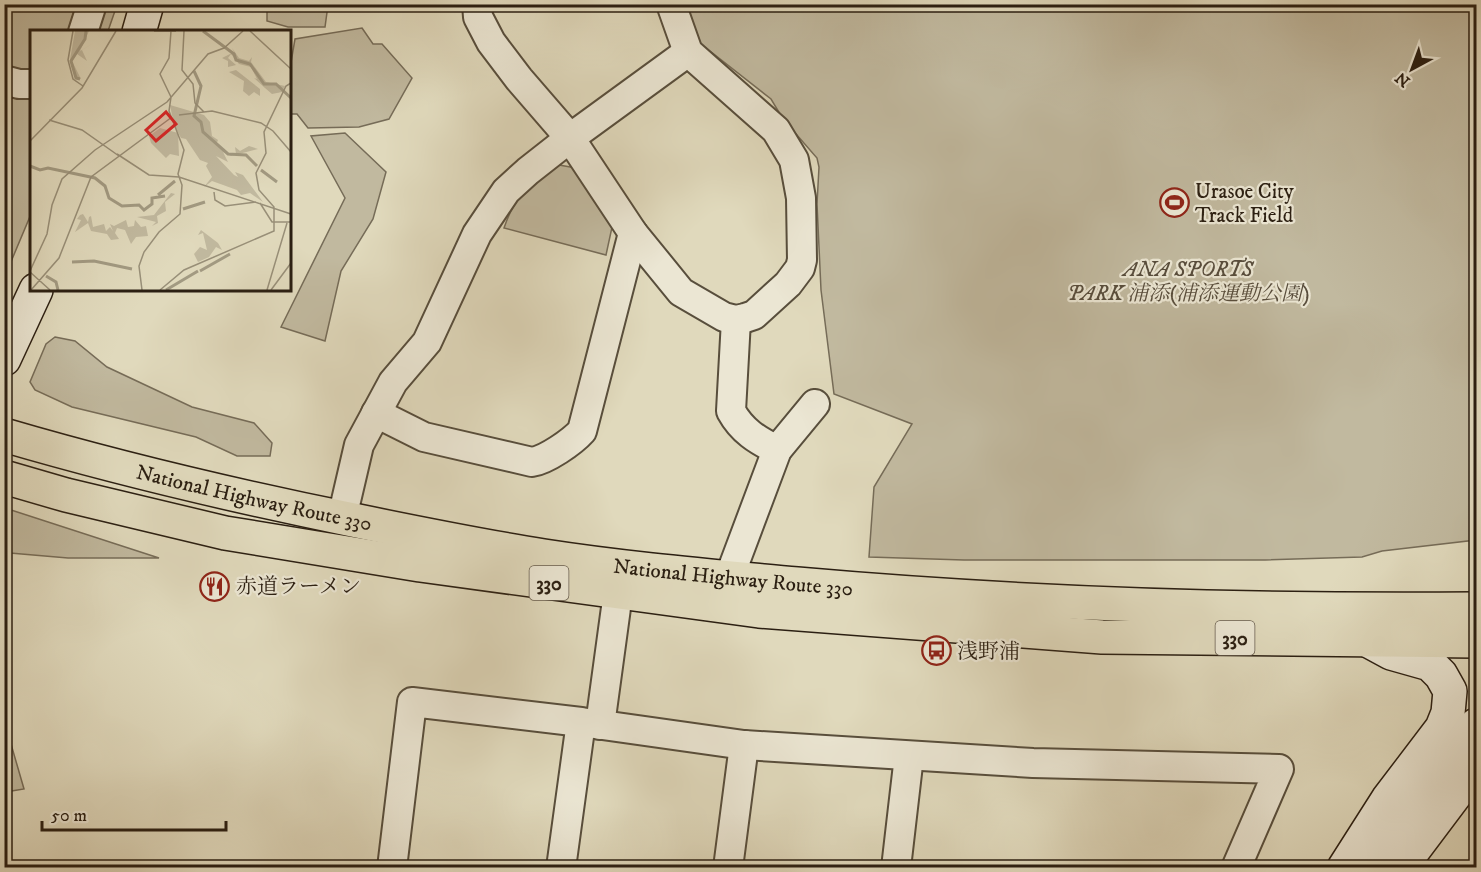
<svg xmlns="http://www.w3.org/2000/svg" width="1481" height="872" font-family="'IM FELL DW Pica','Noto Serif JP',serif">
<rect width="100%" height="100%" fill="#e0d9bc"/>
<filter id="stains"><feTurbulence type="fractalNoise" baseFrequency=".00333" numOctaves="4"/><feColorMatrix values="0 0 0 0 .2 0 0 0 0 .09 0 0 0 0 .02 0 0 0 .5 -.17"/></filter>
<radialGradient id="worn" r=".72"><stop offset=".6" stop-color="#630" stop-opacity="0"/><stop offset="1" stop-color="#630" stop-opacity=".3"/></radialGradient>
<!-- green -->
<g fill="#c1b99f" stroke="#766c58" stroke-width="1.5">
<path d="M 288,4 L 328,5 L 325,27 L 288,27 L 267,21 L 267,11 Z"/>
<path d="M 4,5 L 117,5 L 108,31 L 32,32 L 31,214 L 5,276 Z"/>
<path d="M 684,5 L 1476,5 L 1476,540 L 1382,551 L 1362,557 L 1265,560 L 964,560 L 869,557 L 874,487 L 912,424 L 834,394 L 821,290 L 817,204 L 819,167 L 817,158 L 783,119 L 771,99 L 701,44 Z"/>
<path d="M 362,28 L 373,44 L 382,44 L 412,78 L 389,119 L 359,127 L 308,128 L 297,114 L 290,114 L 290,68 L 295,39 Z"/>
<path d="M 345,133 L 386,172 L 373,219 L 341,271 L 325,341 L 281,327 L 345,198 L 311,136 Z"/>
<path d="M 559,165 L 576,168 L 614,218 L 606,255 L 504,228 C 516,192 530,186 559,165 Z"/>
<path d="M 55,337 L 75,341 L 107,367 L 192,407 L 254,423 L 272,443 L 270,456 L 237,456 L 196,437 L 72,407 L 35,390 L 30,382 L 46,344 Z"/>
<path d="M 5,508 L 159,558 L 68,558 L 10,553 L 5,550 Z"/>
<path d="M 5,735 L 11,744 L 24,789 L 5,792 Z"/>
</g>
<g fill="none" stroke-linecap="round" stroke-linejoin="round">
<defs>
<g id="street">
<path d="M 477,4 L 478,17 L 491,42 L 519,79 L 570,138 L 633,233 L 681,292 L 724,317 L 736,320 L 745,318 L 754,315 L 788,284 L 800,268 L 802,260 L 801,198 L 794,160 L 776,130 L 688,52 L 671,4"/>
<path d="M 83,32 L 92,4"/>
<path d="M 4,80 L 19,84 L 32,84"/>
<path d="M 736,320 L 731,411 C 742,431 757,440 777,450"/>
<path d="M 376,413 L 424,437 L 532,462 C 546,460 572,442 582,431 L 633,233"/>
<path d="M 342,518 L 359,445 L 393,382 L 427,342 L 477,234 L 506,191 L 528,171 L 570,138 L 688,52"/>
<path d="M 729,578 L 777,450 L 815,404"/>
<path d="M 600,725 L 618,593"/>
<path d="M 392,868 L 412,702 L 581,722 L 744,745 L 1033,763 L 1279,769 L 1236,868"/>
<path d="M 561,868 L 581,722"/>
<path d="M 728,868 L 744,745"/>
<path d="M 896,868 L 909,756"/>
</g>
<g id="secondary">
<path d="M 139,32 L 147,4"/>
<path d="M 4,359 L 36,290"/>
<path d="M 1344,868 L 1388,799 L 1442,728 L 1448,713 L 1450,691 L 1441,675 L 1430,664 L 1391,653 L 1367,640"/>
<path d="M 1372,868 L 1385,846 L 1476,725"/>
<path d="M 1400,868 L 1476,767"/>
</g>
<g id="highway">
<path id="s1" d="M 4,435 C 120,469 235,496 353,520 C 416,533 480,546 544,556 C 628,569 713,576 797,584 C 1023,604 1250,611 1476,609"/>
<path d="M 4,477 L 66,495 L 225,533 L 420,565 L 759,611 L 1102,637 L 1476,641"/>
</g>
</defs>
<!-- street casing -->
<use href="#street" stroke="#584e3c" stroke-width="32"/>
<!-- secondary casing -->
<use href="#secondary" stroke="#2b1f12" stroke-width="36"/>
<!-- highway casing -->
<use href="#highway" stroke="#2b1f12" stroke-width="36"/>
<!-- street -->
<use href="#street" stroke="#ebe6d3" stroke-width="28"/>
<!-- secondary -->
<use href="#secondary" stroke="#ebe6d3" stroke-width="33"/>
<!-- highway -->
<use href="#highway" stroke="#e0d9bc" stroke-width="33"/>
</g>
<!-- icons -->
<defs>
<symbol id="stadium-ring" viewBox="-11 -11 22 22"><circle r="9.5" fill="#ebe6d3" stroke="#8f2418" stroke-width="1.5"/><path d="M0-5a6.5 5 0 1 0 0 10a6.5 5 0 1 0 0-10ZM-3.5-1.8h7v3.6h-7Z" fill="#8f2418"/></symbol>
<symbol id="restaurant-ring" viewBox="-11 -11 22 22"><circle r="9.5" fill="#ebe6d3" stroke="#8f2418" stroke-width="1.5"/><path d="M-5-6h1v4h1v-4h1v4h1v-4h1v5L-1.5 .5V6h-2V.5L-5-1ZM5-6V6H3V1.5H1.5Q1.5-4 5-6Z" fill="#8f2418"/></symbol>
<symbol id="bus-ring" viewBox="-11 -11 22 22"><circle r="9.5" fill="#ebe6d3" stroke="#8f2418" stroke-width="1.5"/><path d="M-5-6H5V4H4V6H2V4H-2V6H-4V4H-5ZM-3.5-4V0h7V-4ZM-3.5 1.2v1.5H-2V1.2ZM2 1.2v1.5H3.5V1.2Z" fill="#8f2418"/></symbol>
</defs>
<g fill-rule="evenodd">
<use href="#stadium-ring" x="1158" y="186" width="33" height="33"/>
<use href="#restaurant-ring" x="198" y="570" width="33" height="33"/>
<use href="#bus-ring" x="920" y="634" width="33" height="33"/>
</g>
<g text-anchor="middle" stroke-width="4.5" stroke-linejoin="round" paint-order="stroke">
<!-- shield labels -->
<g fill="#ebe6d3" stroke="#655b4c" stroke-width="1.5">
<rect x="529.5" y="566" width="39" height="34" rx="4.5"/>
<rect x="1215.5" y="621" width="39" height="34" rx="4.5"/>
</g>
<g font-size="20" font-weight="bold" fill="#2b1f12">
<text x="549" y="590">330</text>
<text x="1235" y="645">330</text>
</g>
<!-- poi labels -->
<g font-size="21" fill="#2b1f12" stroke="#ebe6d3" text-anchor="start">
<text x="1195" y="198">Urasoe City<tspan x="1195" dy="24">Track Field</tspan></text>
<text x="236" y="593">赤道ラーメン</text>
<text x="957" y="658">浅野浦</text>
</g>
<!-- park labels -->
<g font-size="21" font-style="italic" fill="#584d3c" stroke="#ebe6d3">
<text x="1188" y="276">ANA SPORTS<tspan x="1188" dy="24">PARK 浦添(浦添運動公園)</tspan></text>
</g>
<!-- street labels -->
<g font-size="21" fill="#2b1f12" stroke="#ebe6d3">
<text dy="7" stroke="none"><textPath href="#s1" startOffset="258">National Highway Route 330</textPath></text>
<text dy="7" stroke="none"><textPath href="#s1" startOffset="744">National Highway Route 330</textPath></text>
</g>
</g>
<!-- overview -->
<g transform="translate(30 30)">
<rect width="261" height="261" fill="#e0d9bc"/>
<path d="M 45,1 L 59,1 L 50,21 L 64,13 L 52,20 L 57,31 L 47,24 L 42,31 L 51,49 L 46,49 L 40,30 ZM 202,18 L 209,28 L 219,31 L 222,27 L 221,32 L 236,52 L 255,56 L 252,62 L 242,64 L 235,58 L 224,48 L 227,49 L 221,37 L 209,34 L 201,24 L 198,28 L 206,35 L 198,37 L 198,31 L 192,28 L 204,22 ZM 206,40 L 230,59 L 230,66 L 224,62 L 219,66 L 213,61 L 214,51 L 199,42 ZM 140,75 L 174,85 L 180,92 L 182,106 L 188,110 L 186,115 L 187,113 L 198,123 L 206,124 L 205,117 L 210,121 L 219,116 L 228,119 L 201,126 L 193,122 L 198,132 L 186,126 L 204,145 L 208,147 L 205,142 L 213,145 L 233,172 L 220,163 L 211,165 L 207,160 L 182,151 L 174,157 L 182,147 L 176,136 L 178,133 L 170,130 L 156,109 L 151,108 L 144,95 ZM 130,98 L 148,103 L 149,126 L 140,124 L 136,128 L 121,113 L 119,106 ZM 141,163 L 145,164 L 135,172 L 136,181 L 127,186 L 128,193 L 122,196 L 126,192 L 107,187 L 124,185 ZM 53,181 L 50,185 L 53,184 L 58,192 L 59,187 L 61,186 L 63,197 L 74,194 L 76,201 L 80,197 L 83,201 L 80,194 L 84,196 L 96,190 L 98,197 L 104,196 L 105,190 L 111,197 L 116,196 L 118,206 L 106,207 L 101,214 L 95,200 L 87,198 L 85,203 L 89,209 L 81,210 L 77,204 L 61,201 L 58,193 L 45,202 L 51,190 L 47,189 ZM 171,200 L 188,213 L 192,220 L 186,217 L 179,227 L 168,232 L 164,224 L 170,217 L 177,220 L 173,203 L 168,205 Z" fill="#c1b99f"/>
<path fill="none" stroke="#a29a82" stroke-width="3" d="M 173,1 L 204,24 L 206,30 L 220,34 L 234,54 L 246,54 L 261,68M 164,41 L 171,56 L 164,86 L 171,92 L 173,102 L 198,124 L 216,125 L 227,136M 50,49 L 46,48 L 41,31 L 55,9 L 56,1M 0,136 L 10,140 L 18,138 L 65,148 L 75,156 L 79,168 L 92,176 L 109,175 L 114,180 L 122,174 L 122,168 L 135,166M 231,140 L 247,152M 128,165 L 145,151M 153,179 L 175,172M 42,232 L 64,231 L 102,239M 170,241 L 200,224M 16,246 L 26,252 L 28,260M 136,260 L 168,241"/>
<path fill="none" stroke="#988f78" stroke-width="1.5" d="M 43,1 L 38,30 L 43,49 L 53,56M 124,1 L 146,1M 154,1 L 152,40 L 163,54 L 165,73 L 174,82M 220,1 L 261,39M 149,85 L 182,81 L 231,93 L 243,101 L 261,122M 19,90 L 52,100 L 89,126M 0,111 L 52,58 L 86,1M 87,124 L 119,145 L 149,147 L 261,184M 184,162 L 185,170 L 195,176 L 226,172M 230,173 L 242,192 L 261,192M 0,241 L 17,204 L 22,175 L 32,149 L 65,120 L 137,72 L 178,24 L 194,18 L 213,1M 0,242 L 20,260M 1,260 L 29,228 L 61,147 L 142,87M 112,260 L 109,236 L 114,222 L 129,202 L 150,184 L 152,155 L 148,144 L 154,120 L 139,81 L 141,67 L 130,44 L 139,28 L 141,1M 130,260 L 154,240 L 244,201 L 244,177 L 229,160 L 226,143 L 236,123 L 234,102 L 256,56 L 261,53M 237,260 L 257,193M 241,260 L 261,233"/>
<path fill="#d62828" fill-opacity="0.15" stroke="#d62828" stroke-width="3" d="M 136,82 L 146,94 L 126,111 L 116,100 Z"/>
<rect width="261" height="261" fill="none" stroke="#2b1f12" stroke-width="3"/>
</g>
<!-- margin -->
<rect width="1481" height="872" fill="none" stroke="#e0d9bc" stroke-width="24"/>
<rect x="6" y="6" width="1469" height="860" fill="none" stroke="#2b1f12" stroke-width="3"/>
<rect x="12" y="12" width="1457" height="848" fill="none" stroke="#2b1f12" stroke-width="1.5"/>
<!-- north arrow -->
<g transform="translate(1412 69) rotate(221)" stroke="#ebe6d3" stroke-width="4.5" paint-order="stroke">
<path d="M0-4.5L10 22L0 15L-10 22Z" fill="#2b1f12"/>
<text y="-9" font-size="16" font-weight="bold" text-anchor="middle" fill="#2b1f12">N</text>
</g>
<!-- scale -->
<path d="M42 821v9h184v-9" fill="none" stroke="#2b1f12" stroke-width="3"/>
<text x="51" y="821" font-size="18" fill="#2b1f12" stroke="#ebe6d3" stroke-width="4.5" paint-order="stroke">50 m</text>
<rect width="100%" height="100%" filter="url(#stains)"/>
<rect width="100%" height="100%" fill="url(#worn)"/>
</svg>
